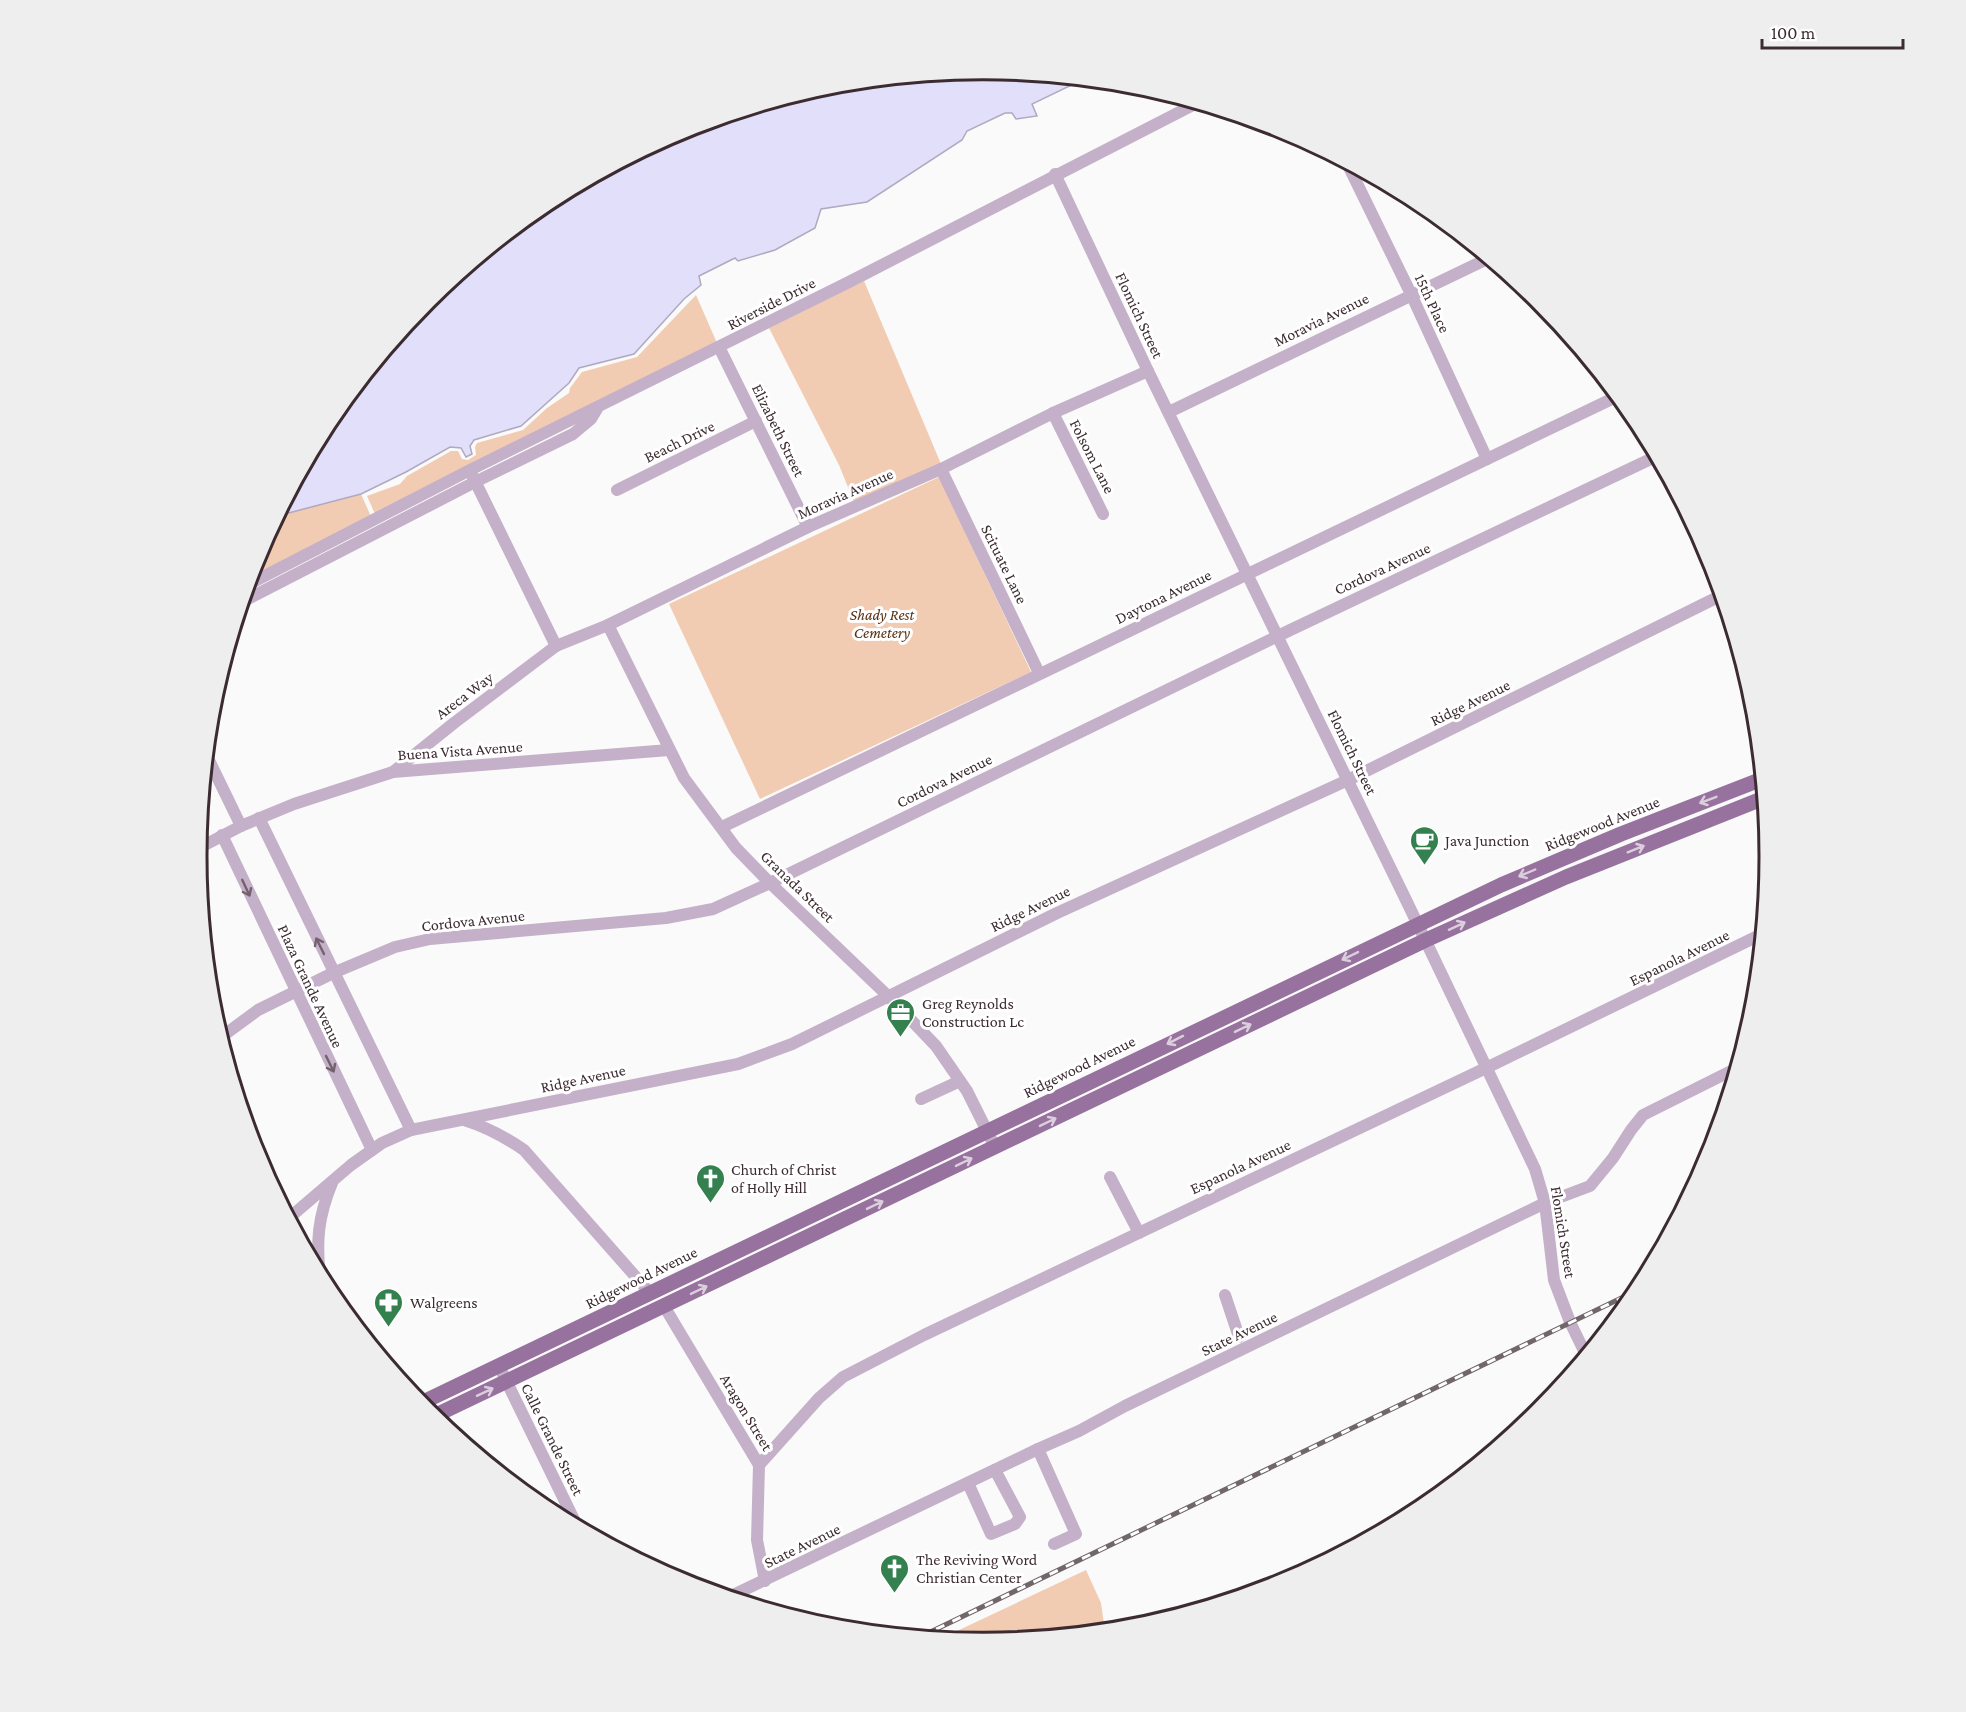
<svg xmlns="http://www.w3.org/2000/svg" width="1966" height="1712" font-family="'Crimson Pro',serif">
<rect width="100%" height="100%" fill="#fafafa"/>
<!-- green -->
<g fill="#f2ccb2">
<path d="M 864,281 L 941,464 L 854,502 L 839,465 L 769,328 Z"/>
<path d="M 696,295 L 717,343 L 375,514 L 367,496 L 400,484 L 407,476 L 451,451 L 458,451 L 462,459 L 468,460 L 476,455 L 475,447 L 477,443 L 523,430 L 547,408 L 569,393 L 570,388 L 582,372 L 637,357 Z"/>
<path d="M 939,477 L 1031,672 L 760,799 L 669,604 Z"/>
<path d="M 361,494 L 373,521 L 247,585 L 256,555 L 277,516 Z"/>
<path d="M 1086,1570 L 1101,1603 L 1105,1631 L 983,1643 L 940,1639 Z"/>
</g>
<!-- water -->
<path fill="#e2dffb" stroke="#b0a9bf" stroke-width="1.5" d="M 983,69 L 1084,79 L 1032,104 L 1037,116 L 1016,119 L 1012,113 L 1005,113 L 967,131 L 962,140 L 867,202 L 821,209 L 815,228 L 775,250 L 738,261 L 735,258 L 699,276 L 701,285 L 684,299 L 634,354 L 579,368 L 569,383 L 521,426 L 474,440 L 470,446 L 472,454 L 466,457 L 461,448 L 450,447 L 406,472 L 361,494 L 277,516 L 329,418 L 427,299 L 546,201 L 682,129 L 830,84 Z"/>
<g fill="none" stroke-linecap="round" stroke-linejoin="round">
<!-- minor -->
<g stroke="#c5b0c9" stroke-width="12">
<path d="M 1347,163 L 1411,294 L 1487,459"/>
<path d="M 1055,174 L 1148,371 L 1407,902 L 1535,1169 L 1545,1203 L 1554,1280 L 1570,1322 L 1586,1355"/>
<path d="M 719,347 L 808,527"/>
<path d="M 1169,412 L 1489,258"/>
<path d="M 1053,413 L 1103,514"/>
<path d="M 941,469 L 1039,673"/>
<path d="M 472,475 L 556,646"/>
<path d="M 617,490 L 756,421"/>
<path d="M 247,585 L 470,470 L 849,282 L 1197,103"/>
<path d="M 242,602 L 475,482 L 573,434 L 591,419 L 597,409"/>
<path d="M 608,625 L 684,778 L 736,848 L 770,883 L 889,997 L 936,1046 L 967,1091 L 995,1147"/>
<path d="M 206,754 L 241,826"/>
<path d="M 393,772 L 454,723 L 556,646 L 608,625 L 808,527 L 941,469 L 1053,413 L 1148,371"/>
<path d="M 259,818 L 411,1130"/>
<path d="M 722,827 L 1618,396"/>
<path d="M 222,835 L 372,1150"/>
<path d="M 197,849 L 241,826 L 294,804 L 393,772 L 669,750"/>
<path d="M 220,1038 L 258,1010 L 333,973 L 395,947 L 430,939 L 666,918 L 713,909 L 770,883 L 1284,633 L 1657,456"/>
<path d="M 921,1099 L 960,1081"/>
<path d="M 464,1120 C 487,1127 505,1137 524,1150 L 650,1293"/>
<path d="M 1110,1177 L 1139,1233"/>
<path d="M 289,1218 L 351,1165 L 382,1143 L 411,1130 L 738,1064 L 792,1044 L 1057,913 L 1348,780 L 1722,595"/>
<path d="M 320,1277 C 316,1241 318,1217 332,1183"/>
<path d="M 1225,1295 L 1239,1337"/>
<path d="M 664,1306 L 759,1465 L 757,1540 L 765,1581"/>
<path d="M 499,1366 L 578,1528"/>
<path d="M 1038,1449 L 1076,1534 L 1054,1544"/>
<path d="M 759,1465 L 819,1398 L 843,1377 L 924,1335 L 1486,1068 L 1762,934"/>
<path d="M 968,1483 L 991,1534 L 1015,1524 L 1020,1517 L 995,1470"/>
<path d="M 729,1597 L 1038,1449 L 1079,1431 L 1125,1406 L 1545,1203 L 1590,1186 L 1613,1158 L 1631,1130 L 1643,1115 L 1737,1068"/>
</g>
<!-- major -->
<g stroke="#97729e" stroke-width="15">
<path d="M 419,1404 L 1501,885 L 1621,834 L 1762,779"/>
<path d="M 432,1417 L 1426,940 L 1566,877 L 1764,798"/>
</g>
<defs>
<path id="rail" d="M 920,1637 L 1640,1289"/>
</defs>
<!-- rail casing -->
<use href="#rail" stroke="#71666a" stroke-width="5"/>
<!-- rail -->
<use href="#rail" stroke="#fff" stroke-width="3" stroke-dasharray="9" stroke-linecap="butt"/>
</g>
<!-- one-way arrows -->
<defs><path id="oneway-shaft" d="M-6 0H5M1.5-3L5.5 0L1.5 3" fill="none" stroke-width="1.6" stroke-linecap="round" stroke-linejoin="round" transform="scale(1.5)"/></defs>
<g stroke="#dbcedd">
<use href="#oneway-shaft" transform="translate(1708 800) rotate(159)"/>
<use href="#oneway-shaft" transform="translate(1636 849) rotate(-22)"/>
<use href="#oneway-shaft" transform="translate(1527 873) rotate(157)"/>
<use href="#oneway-shaft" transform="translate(1457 926) rotate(-25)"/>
<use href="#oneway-shaft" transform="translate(1350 956) rotate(154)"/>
<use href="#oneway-shaft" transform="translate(1243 1028) rotate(-26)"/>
<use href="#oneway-shaft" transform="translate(1175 1040) rotate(153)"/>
<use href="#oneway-shaft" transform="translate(1048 1122) rotate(-26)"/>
<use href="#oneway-shaft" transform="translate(964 1162) rotate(-26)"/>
<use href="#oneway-shaft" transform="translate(875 1205) rotate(-26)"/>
<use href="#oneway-shaft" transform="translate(699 1290) rotate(-26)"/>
<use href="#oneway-shaft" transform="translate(485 1392) rotate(-25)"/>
</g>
<g stroke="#73616e">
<use href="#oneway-shaft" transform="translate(246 888) rotate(65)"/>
<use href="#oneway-shaft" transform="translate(320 946) rotate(-116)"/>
<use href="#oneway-shaft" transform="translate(330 1064) rotate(64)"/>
</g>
<!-- icons -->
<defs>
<symbol id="cafe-pin" viewBox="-11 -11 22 30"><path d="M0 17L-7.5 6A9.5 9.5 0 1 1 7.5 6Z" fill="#34804f" stroke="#fff"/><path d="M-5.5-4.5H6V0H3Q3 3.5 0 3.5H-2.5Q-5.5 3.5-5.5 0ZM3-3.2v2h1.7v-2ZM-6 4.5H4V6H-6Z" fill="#fff"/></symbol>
<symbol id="office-pin" viewBox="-11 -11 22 30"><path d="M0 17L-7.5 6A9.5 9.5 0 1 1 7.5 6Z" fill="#34804f" stroke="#fff"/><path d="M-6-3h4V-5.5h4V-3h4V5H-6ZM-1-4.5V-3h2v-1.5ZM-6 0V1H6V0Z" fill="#fff"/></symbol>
<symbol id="church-pin" viewBox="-11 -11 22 30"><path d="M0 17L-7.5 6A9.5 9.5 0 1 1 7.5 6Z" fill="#34804f" stroke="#fff"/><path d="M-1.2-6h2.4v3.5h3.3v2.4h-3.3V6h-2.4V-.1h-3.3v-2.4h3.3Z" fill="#fff"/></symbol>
<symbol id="pharmacy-pin" viewBox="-11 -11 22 30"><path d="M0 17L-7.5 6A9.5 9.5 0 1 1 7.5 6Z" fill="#34804f" stroke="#fff"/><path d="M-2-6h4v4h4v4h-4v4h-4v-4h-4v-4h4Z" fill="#fff"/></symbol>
</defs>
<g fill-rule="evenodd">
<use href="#cafe-pin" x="1408" y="824" width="33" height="45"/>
<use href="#office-pin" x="884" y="996" width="33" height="45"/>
<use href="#church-pin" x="694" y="1162" width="33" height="45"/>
<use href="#pharmacy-pin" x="372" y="1286" width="33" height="45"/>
<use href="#church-pin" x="878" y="1552" width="33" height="45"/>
</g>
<g text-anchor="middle" stroke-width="6" stroke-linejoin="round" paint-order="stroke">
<!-- street labels -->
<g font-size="16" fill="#3c2c32" stroke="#fff">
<text transform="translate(771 303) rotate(-27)" y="6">Riverside Drive</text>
<text transform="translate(1433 303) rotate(65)" y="6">15th Place</text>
<text transform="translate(1140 315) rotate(65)" y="6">Flomich Street</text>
<text transform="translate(1321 319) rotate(-26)" y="6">Moravia Avenue</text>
<text transform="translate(779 430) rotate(64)" y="6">Elizabeth Street</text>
<text transform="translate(679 441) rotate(-26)" y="6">Beach Drive</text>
<text transform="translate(1093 456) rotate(63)" y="6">Folsom Lane</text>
<text transform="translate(845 493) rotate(-24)" y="6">Moravia Avenue</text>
<text transform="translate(1005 564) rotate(64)" y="6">Scituate Lane</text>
<text transform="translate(1382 568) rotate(-25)" y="6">Cordova Avenue</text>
<text transform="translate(1163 596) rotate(-26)" y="6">Daytona Avenue</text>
<text transform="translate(464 695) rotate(-37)" y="6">Areca Way</text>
<text transform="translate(1470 702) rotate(-26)" y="6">Ridge Avenue</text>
<text transform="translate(460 750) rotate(-4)" y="6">Buena Vista Avenue</text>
<text transform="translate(1353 752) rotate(64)" y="6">Flomich Street</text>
<text transform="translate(944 780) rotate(-26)" y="6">Cordova Avenue</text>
<text transform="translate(1602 823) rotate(-22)" y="6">Ridgewood Avenue</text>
<text transform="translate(798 886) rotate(44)" y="6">Granada Street</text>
<text transform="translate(1030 908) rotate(-26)" y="6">Ridge Avenue</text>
<text transform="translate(473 920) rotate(-6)" y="6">Cordova Avenue</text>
<text transform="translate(1679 957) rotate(-26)" y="6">Espanola Avenue</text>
<text transform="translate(311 986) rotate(65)" y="6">Plaza Grande Avenue</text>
<text transform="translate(1079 1066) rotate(-26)" y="6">Ridgewood Avenue</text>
<text transform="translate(583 1078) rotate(-12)" y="6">Ridge Avenue</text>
<text transform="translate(1240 1166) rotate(-25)" y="6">Espanola Avenue</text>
<text transform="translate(1564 1232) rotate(81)" y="6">Flomich Street</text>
<text transform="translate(641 1277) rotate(-26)" y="6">Ridgewood Avenue</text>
<text transform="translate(1239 1333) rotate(-26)" y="6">State Avenue</text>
<text transform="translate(747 1412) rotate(59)" y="6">Aragon Street</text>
<text transform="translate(553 1439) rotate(64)" y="6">Calle Grande Street</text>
<text transform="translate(802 1545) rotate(-26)" y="6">State Avenue</text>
</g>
<!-- park labels -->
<g font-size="16" font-style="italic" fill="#593110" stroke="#fff">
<text x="882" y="620">Shady Rest<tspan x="882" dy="18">Cemetery</tspan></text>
</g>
<!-- poi labels -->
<g font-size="16" fill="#3c2c32" stroke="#fff" text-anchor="start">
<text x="1445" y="846">Java Junction</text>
<text x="922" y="1009">Greg Reynolds<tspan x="922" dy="18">Construction Lc</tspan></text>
<text x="731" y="1175">Church of Christ<tspan x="731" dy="18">of Holly Hill</tspan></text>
<text x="410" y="1308">Walgreens</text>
<text x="916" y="1565">The Reviving Word<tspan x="916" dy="18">Christian Center</tspan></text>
</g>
</g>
<!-- crop -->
<path d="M0 0H1966V1712H0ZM207 856a776 776 0 1 1 1552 0a776 776 0 1 1-1552 0Z" fill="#efeeef" fill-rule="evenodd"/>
<path fill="none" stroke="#3c2c32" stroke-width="3" d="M207 856a776 776 0 1 1 1552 0a776 776 0 1 1-1552 0Z"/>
<!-- scale -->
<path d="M1762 39v9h141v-9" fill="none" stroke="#3c2c32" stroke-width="3"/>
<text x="1771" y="39" font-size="18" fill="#3c2c32" stroke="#ffffff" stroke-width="4.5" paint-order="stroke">100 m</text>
</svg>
